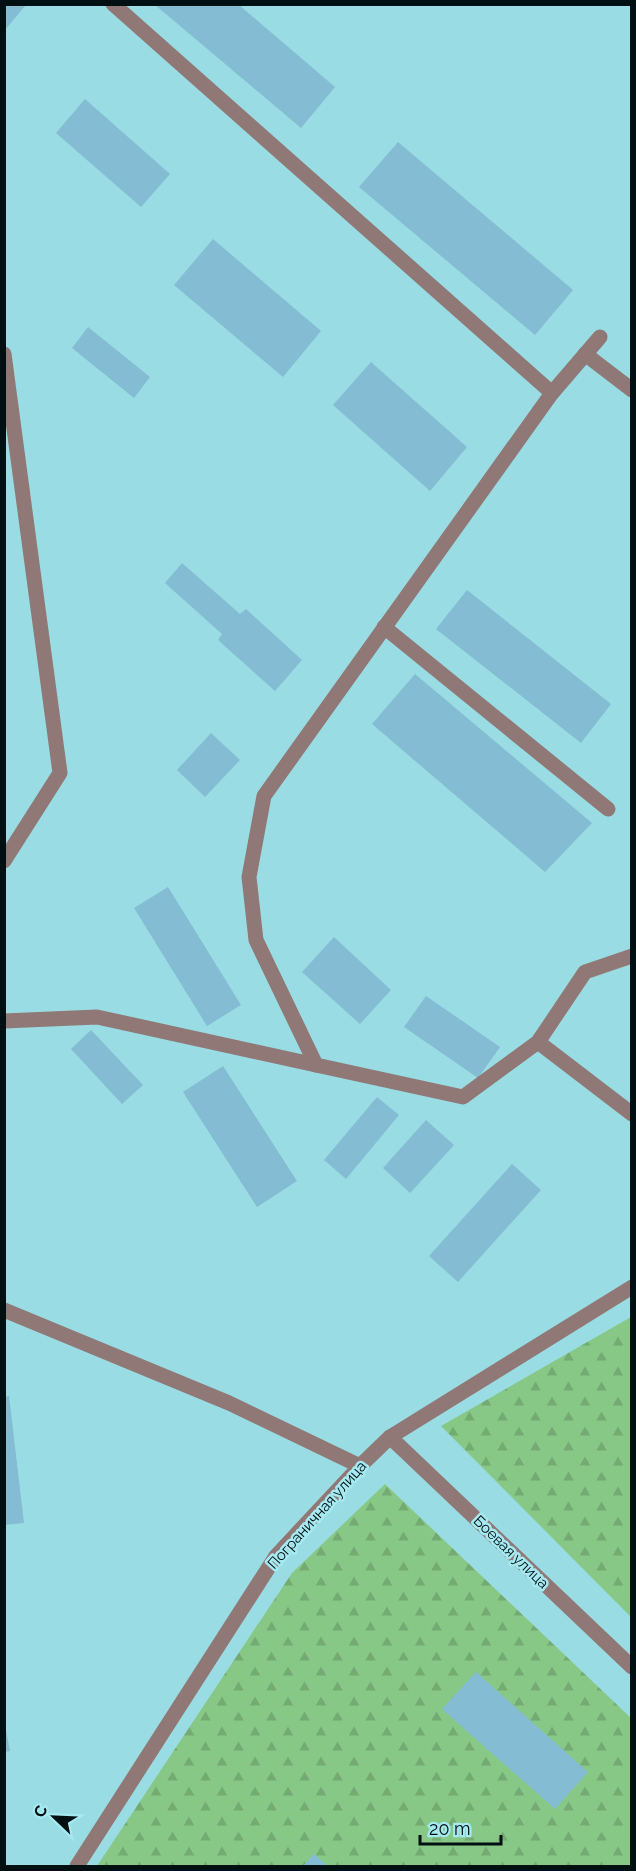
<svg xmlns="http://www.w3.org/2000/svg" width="636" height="1871" font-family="Raleway,sans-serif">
<defs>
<pattern id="forest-firs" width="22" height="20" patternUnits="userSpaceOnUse" patternTransform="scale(1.5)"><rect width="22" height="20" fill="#87c886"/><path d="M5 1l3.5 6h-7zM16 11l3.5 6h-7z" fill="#73ab73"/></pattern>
</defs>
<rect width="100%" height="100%" fill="#9adce3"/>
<!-- forest -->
<g fill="url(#forest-firs)">
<path d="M 631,1317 L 631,1617 L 441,1426 Z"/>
<path d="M 385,1484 L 631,1718 L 631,1866 L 97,1866 L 292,1573 Z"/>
</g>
<!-- building -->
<g fill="#83bcd3">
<path d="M 4,4 L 23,4 L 25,6 L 4,31 Z"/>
<path d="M 154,4 L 238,4 L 335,87 L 301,128 Z"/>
<path d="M 85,99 L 170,174 L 141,207 L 56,133 Z"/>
<path d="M 398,142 L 573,290 L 535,335 L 359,187 Z"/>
<path d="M 213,239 L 321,331 L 283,377 L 174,285 Z"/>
<path d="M 88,327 L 150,377 L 134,398 L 72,348 Z"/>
<path d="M 371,362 L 467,447 L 430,491 L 333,405 Z"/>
<path d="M 182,563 L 240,614 L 246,609 L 302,660 L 275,691 L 218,640 L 222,634 L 165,583 Z"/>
<path d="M 467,590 L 611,704 L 581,743 L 436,629 Z"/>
<path d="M 415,674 L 592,823 L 545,872 L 372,724 Z"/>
<path d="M 211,733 L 240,760 L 205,797 L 177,770 Z"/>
<path d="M 168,887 L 241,1005 L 207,1026 L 134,908 Z"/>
<path d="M 334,937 L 391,990 L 360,1024 L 302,972 Z"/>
<path d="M 426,996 L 500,1047 L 478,1078 L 404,1027 Z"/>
<path d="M 91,1030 L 143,1085 L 122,1104 L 71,1049 Z"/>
<path d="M 223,1066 L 297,1181 L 257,1207 L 183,1092 Z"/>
<path d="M 377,1097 L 399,1115 L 346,1179 L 324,1160 Z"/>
<path d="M 426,1120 L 454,1145 L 410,1193 L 383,1168 Z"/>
<path d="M 512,1164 L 541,1190 L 458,1282 L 429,1256 Z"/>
<path d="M 9,1396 L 24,1523 L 4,1525 L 4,1397 Z"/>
<path d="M 476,1672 L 588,1772 L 555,1809 L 442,1709 Z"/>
<path d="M 4,1720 L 10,1751 L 4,1752 Z"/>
<path d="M 314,1854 L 328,1866 L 303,1866 Z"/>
</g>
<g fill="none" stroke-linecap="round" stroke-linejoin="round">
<!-- service -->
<g stroke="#907876" stroke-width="15">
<path d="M 113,4 L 552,393"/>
<path d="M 600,337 L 552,393 L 264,796 L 249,877 L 256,940 L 316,1065 L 463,1097 L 538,1042 L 585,972 L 632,956"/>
<path d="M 4,354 L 60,773 L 4,861"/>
<path d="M 585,354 L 632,390"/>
<path d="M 384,627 L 608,809"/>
<path d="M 4,1021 L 97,1017 L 316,1065"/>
<path d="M 538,1042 L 632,1114"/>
<path d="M 4,1310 L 229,1403 L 360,1466"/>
</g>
<!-- minor -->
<path stroke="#907876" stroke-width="15" d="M 390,1437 L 632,1667"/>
<!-- tertiary -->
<path stroke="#907876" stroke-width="15" d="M 77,1866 L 276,1556 L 360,1466 L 390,1437 L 632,1287"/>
</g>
<g text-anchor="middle" stroke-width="5" stroke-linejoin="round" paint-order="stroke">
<!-- street labels -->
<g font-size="15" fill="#000f12" stroke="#a7e9f0">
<text transform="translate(317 1515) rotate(-48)" y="5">Пограничная улица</text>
<text transform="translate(511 1552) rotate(44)" y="5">Боевая улица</text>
</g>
</g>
<!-- border -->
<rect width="636" height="1871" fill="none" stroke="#000f12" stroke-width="12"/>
<!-- north arrow -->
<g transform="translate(54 1817) rotate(293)" stroke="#a7e9f0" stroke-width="4.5" paint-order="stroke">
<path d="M0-4.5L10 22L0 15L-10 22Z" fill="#000f12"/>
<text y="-9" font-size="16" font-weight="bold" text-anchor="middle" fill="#000f12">С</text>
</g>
<!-- scale -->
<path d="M420 1835v9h81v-9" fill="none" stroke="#000f12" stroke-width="3"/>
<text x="429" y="1835" font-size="18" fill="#000f12" stroke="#a7e9f0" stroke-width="4.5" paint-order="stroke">20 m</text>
</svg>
